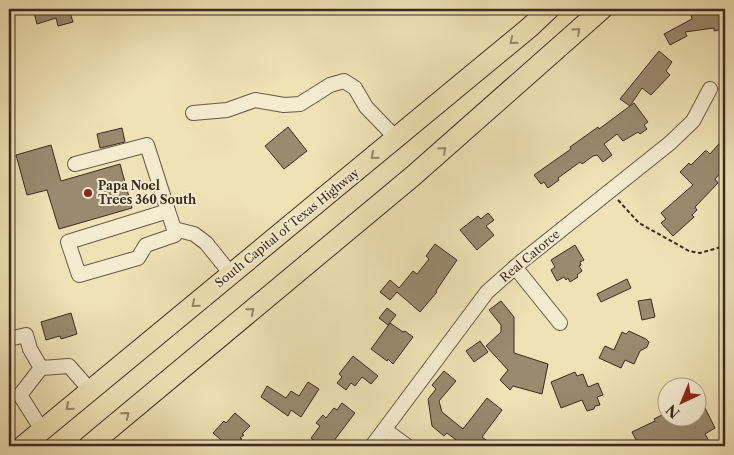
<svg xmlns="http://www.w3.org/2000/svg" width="734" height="455" font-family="'Libre Caslon Text',serif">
<rect width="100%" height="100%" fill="#efe2b5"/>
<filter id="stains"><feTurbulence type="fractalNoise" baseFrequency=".004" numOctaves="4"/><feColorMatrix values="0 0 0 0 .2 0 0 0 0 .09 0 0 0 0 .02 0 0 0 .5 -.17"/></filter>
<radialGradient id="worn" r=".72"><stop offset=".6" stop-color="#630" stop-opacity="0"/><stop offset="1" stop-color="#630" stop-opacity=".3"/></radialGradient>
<!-- building -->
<g fill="#9a8a6e" stroke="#3d2a21">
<path d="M 33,9 L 69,9 L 73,22 L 58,26 L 56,18 L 37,24 Z"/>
<path d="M 697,9 L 718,9 L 723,29 L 714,31 L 714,28 L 685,32 L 687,36 L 670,45 L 664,34 L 692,19 L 690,10 Z"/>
<path d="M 659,51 L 672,62 L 666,71 L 670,75 L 651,95 L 642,88 L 630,106 L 620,99 Z"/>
<path d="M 634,103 L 648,122 L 644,125 L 647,129 L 640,134 L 638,132 L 623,141 L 617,134 L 604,144 L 612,155 L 603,162 L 597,155 L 593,156 L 582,164 L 580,162 L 558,178 L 559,180 L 548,188 L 544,182 L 541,184 L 534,175 L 571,149 L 570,147 L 598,127 L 599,129 Z"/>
<path d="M 288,127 L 307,151 L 284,169 L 265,146 Z"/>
<path d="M 122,128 L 125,142 L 100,148 L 97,134 Z"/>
<path d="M 725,137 L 725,168 L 715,179 L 718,183 L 695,207 L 697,210 L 692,215 L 694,217 L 673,236 L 661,223 L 666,219 L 661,213 L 693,185 L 680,172 L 689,163 L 691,165 L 705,151 L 707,151 L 710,154 Z"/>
<path d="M 51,145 L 61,181 L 120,164 L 132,208 L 59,229 L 47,190 L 27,195 L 16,155 Z"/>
<path d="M 488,213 L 494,220 L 486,226 L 494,235 L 477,250 L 460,230 L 478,216 L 481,219 Z"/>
<path d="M 435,244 L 457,260 L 436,291 L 437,292 L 420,312 L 397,292 L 390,300 L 380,292 L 390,280 L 399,288 L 413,271 L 417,274 L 429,259 L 426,256 Z"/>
<path d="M 575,245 L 584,260 L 580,262 L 581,265 L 579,266 L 582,271 L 577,275 L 578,277 L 570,282 L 568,278 L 566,280 L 564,277 L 557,281 L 551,270 L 555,267 L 551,260 Z"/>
<path d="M 627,279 L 631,288 L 601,302 L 597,294 Z"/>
<path d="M 651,299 L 655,317 L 642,320 L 638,301 Z"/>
<path d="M 501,301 L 514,317 L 514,353 L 548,364 L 542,394 L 513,386 L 510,390 L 500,380 L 508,370 L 486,346 L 501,332 L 501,325 L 489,310 Z"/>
<path d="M 387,308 L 396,315 L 388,325 L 379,318 Z"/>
<path d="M 71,313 L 77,334 L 61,339 L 60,336 L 46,340 L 41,322 Z"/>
<path d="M 390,323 L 403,332 L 405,331 L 413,337 L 393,364 L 388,359 L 387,361 L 371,349 Z"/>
<path d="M 629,331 L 646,339 L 649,342 L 647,347 L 640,351 L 634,364 L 625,360 L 621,368 L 599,358 L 605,346 L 614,350 L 622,332 L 626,334 Z"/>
<path d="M 480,341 L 488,352 L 474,362 L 466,351 Z"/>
<path d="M 353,356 L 378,376 L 371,384 L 362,377 L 355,386 L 351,383 L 346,390 L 337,383 L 342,377 L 339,374 Z"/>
<path d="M 444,371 L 456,381 L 439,401 L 442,412 L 463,429 L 487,398 L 502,410 L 482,437 L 494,446 L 464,446 L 447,433 L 444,436 L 432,426 L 428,399 L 436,389 L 432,385 Z"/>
<path d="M 575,372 L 577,376 L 583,374 L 588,387 L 598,383 L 603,395 L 597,397 L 600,405 L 595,406 L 594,409 L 587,411 L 582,400 L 561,408 L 551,382 Z"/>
<path d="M 308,382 L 319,389 L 301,417 L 291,410 L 288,416 L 261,397 L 267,386 L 286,398 L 291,391 L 299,396 Z"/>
<path d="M 342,403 L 355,413 L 330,446 L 321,446 L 311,438 L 320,426 L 316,423 L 323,415 L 326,418 L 334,408 L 337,410 Z"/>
<path d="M 704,406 L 715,428 L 705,434 L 710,443 L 703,446 L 639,446 L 632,432 L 655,421 L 654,419 L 664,414 L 666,418 L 696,418 L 696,409 Z"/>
<path d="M 235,413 L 250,426 L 242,434 L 244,435 L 240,438 L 242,439 L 235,446 L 228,446 L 213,433 L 224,421 L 226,423 Z"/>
</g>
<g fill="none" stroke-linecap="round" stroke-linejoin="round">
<defs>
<g id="minor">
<path d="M 193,113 L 227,110 L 255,100 L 284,105 L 300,104 L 330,85 L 344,81 L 355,88 L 366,107 L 396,138"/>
<path d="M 75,164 L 147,145 L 168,211"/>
<path d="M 174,229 L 175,235 L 146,245 L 138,258 L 79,275 L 68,242 L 168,211 L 174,229 L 194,234 L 206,243 L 231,274"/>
<path d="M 515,267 L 560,323"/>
<path d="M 9,339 L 26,335 L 30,349 L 41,368 L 69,366 L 90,390"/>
<path d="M 41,368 L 20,395 L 42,430"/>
<path d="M 385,430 L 407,446"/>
<path d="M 372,446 L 487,292 L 521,262 L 670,143 L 693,121 L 710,89"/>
</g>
<g id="highway">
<path d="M 23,446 L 530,27 L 549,9"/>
<path d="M 89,446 L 413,176 L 602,9"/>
</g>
</defs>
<!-- minor casing -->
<use href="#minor" stroke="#6a5846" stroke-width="16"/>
<!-- highway casing -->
<use href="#highway" stroke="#3d2a21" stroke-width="22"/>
<!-- path -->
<path stroke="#3d2a21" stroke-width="2" stroke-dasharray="4 2.5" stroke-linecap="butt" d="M 618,200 L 639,223 L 689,251 L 700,253 L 725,246"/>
<!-- minor -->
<use href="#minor" stroke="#f5eccf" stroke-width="14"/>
<!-- highway -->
<use href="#highway" stroke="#efe2b5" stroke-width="20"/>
</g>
<!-- one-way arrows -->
<defs><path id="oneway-chevron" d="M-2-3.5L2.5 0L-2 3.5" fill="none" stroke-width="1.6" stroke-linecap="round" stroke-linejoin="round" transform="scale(1.25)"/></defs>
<g stroke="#96866b">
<use href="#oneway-chevron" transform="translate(577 31) rotate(-42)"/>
<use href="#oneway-chevron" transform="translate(513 41) rotate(140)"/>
<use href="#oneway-chevron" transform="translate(443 150) rotate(-42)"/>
<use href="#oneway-chevron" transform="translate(374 156) rotate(140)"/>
<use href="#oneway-chevron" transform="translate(195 304) rotate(141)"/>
<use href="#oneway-chevron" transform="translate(251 311) rotate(-40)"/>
<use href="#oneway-chevron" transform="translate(69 407) rotate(140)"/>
<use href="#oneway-chevron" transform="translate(126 415) rotate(-40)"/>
</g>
<!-- markers -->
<circle fill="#8f2418" stroke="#f5eccf" stroke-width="2" cx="88" cy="193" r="5"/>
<g text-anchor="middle" stroke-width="4" stroke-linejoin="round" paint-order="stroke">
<!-- poi labels -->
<g font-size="12" font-weight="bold" fill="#3d2a21" stroke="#f5eccf" text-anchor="start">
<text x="98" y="190">Papa Noel<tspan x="98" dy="14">Trees 360 South</tspan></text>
</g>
<!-- street labels -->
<g font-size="12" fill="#3d2a21" stroke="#f5eccf">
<text transform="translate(287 228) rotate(-39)" y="4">South Capital of Texas Highway</text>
<text transform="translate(530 256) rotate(-40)" y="4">Real Catorce</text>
</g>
</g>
<!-- margin -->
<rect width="734" height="455" fill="none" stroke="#efe2b5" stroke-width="30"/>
<rect x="10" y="10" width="714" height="435" fill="none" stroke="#3d2a21" stroke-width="2.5"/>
<rect x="15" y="15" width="704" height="425" fill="none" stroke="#3d2a21"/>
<!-- north arrow -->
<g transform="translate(682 402) rotate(224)"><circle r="24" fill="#f5eccf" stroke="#ab9e89"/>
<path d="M0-4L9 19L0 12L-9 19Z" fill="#8f2418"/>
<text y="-8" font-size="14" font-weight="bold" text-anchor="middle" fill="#3d2a21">N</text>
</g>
<rect width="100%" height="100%" filter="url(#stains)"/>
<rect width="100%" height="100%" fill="url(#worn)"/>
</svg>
